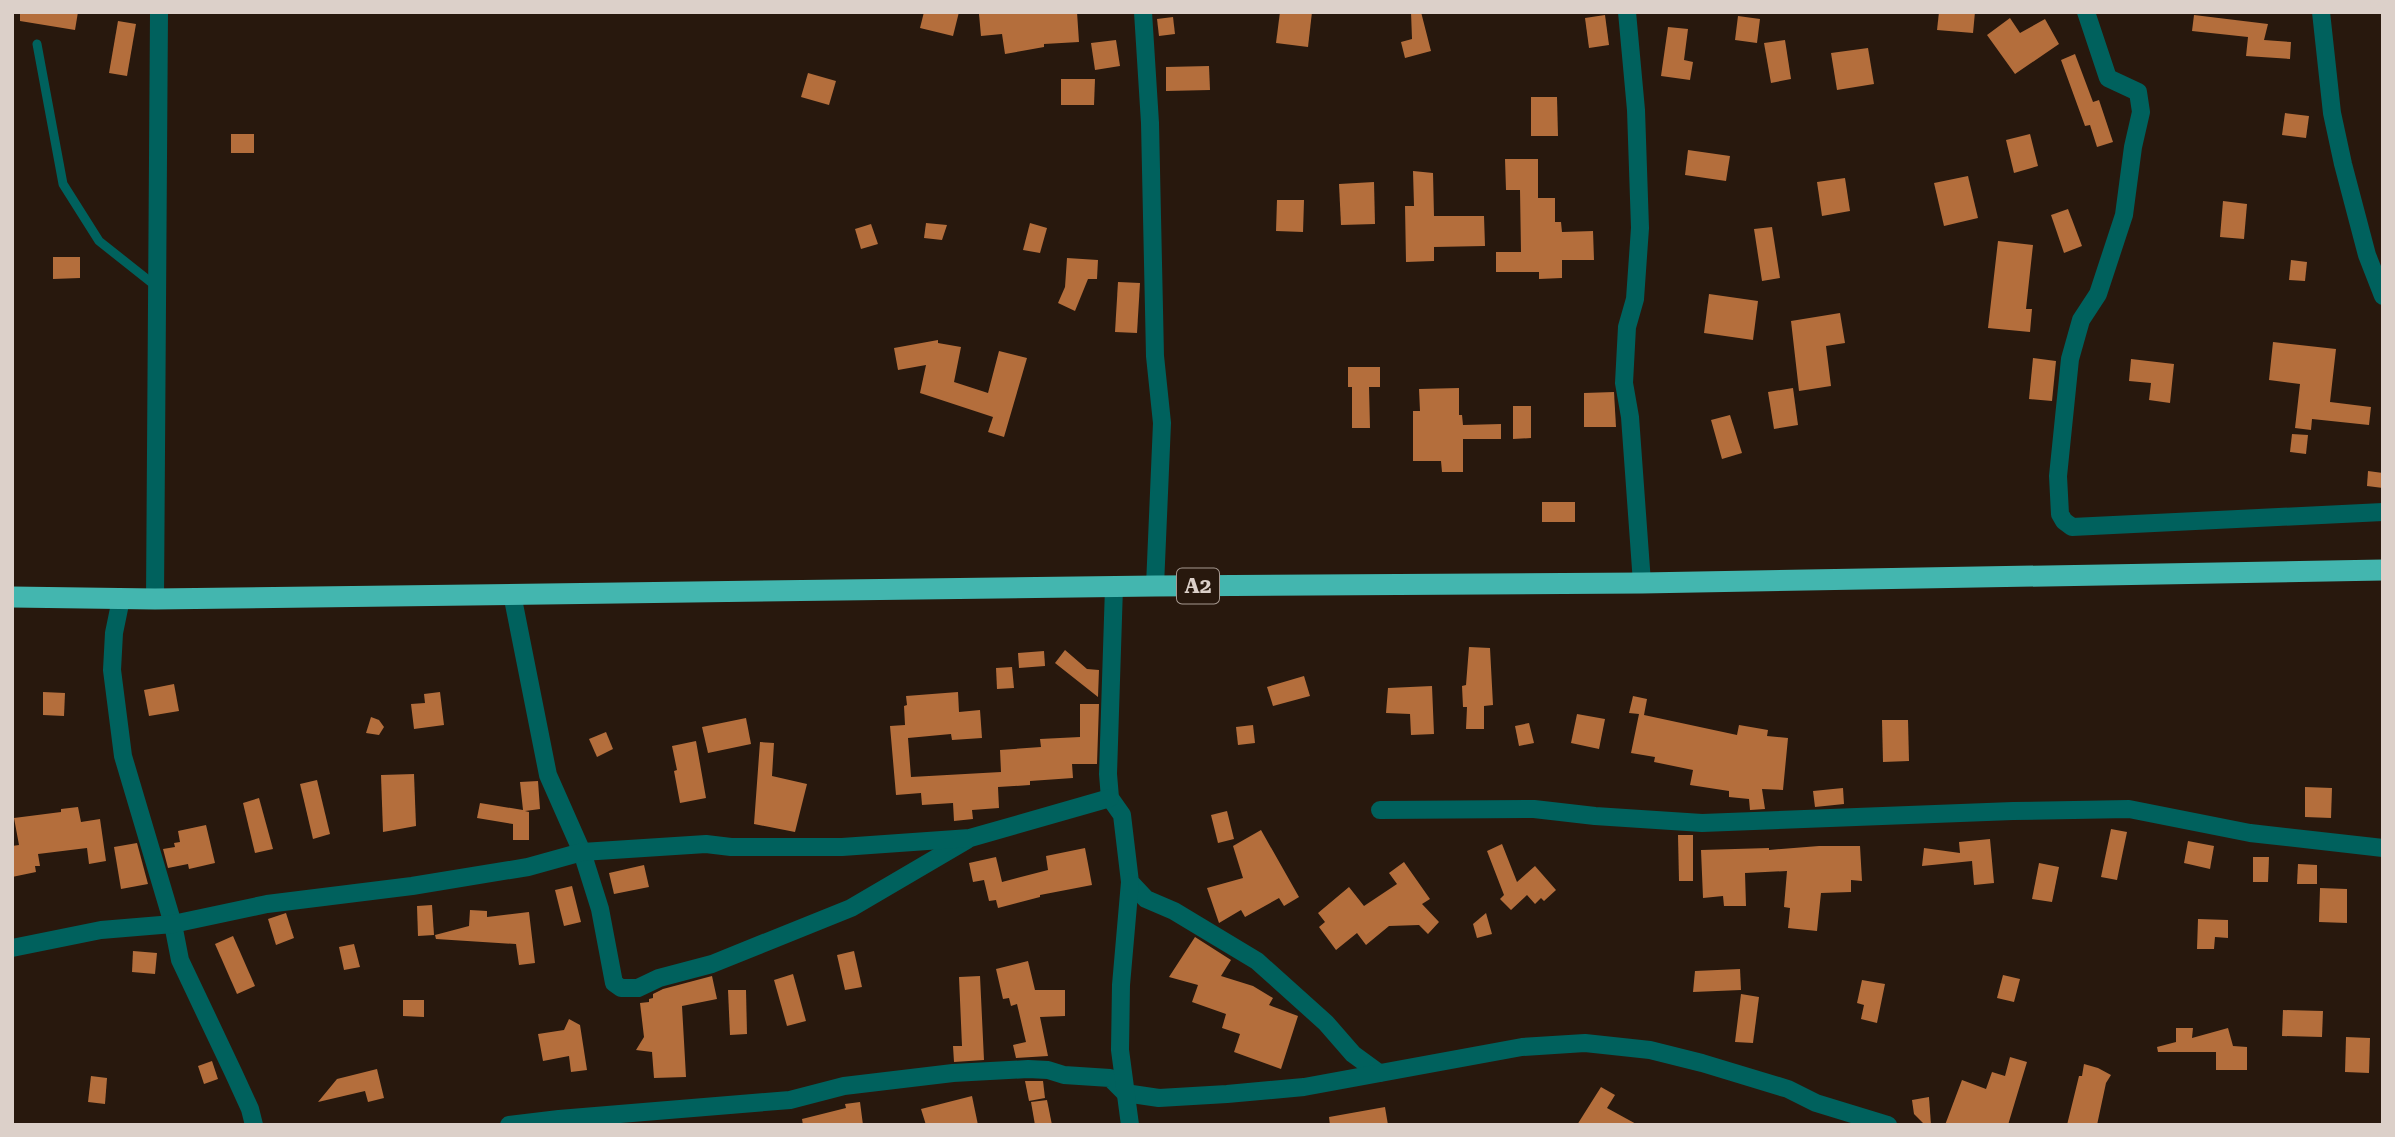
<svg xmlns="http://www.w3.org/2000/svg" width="2395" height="1137" font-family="'Roboto Serif',serif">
<rect width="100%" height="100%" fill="#28180d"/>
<!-- building -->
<g fill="#b46e3c">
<path d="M 20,12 L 78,12 L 75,30 L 20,21 Z"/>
<path d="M 924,12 L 959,12 L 953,36 L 920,28 Z"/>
<path d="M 1001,12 L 1077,12 L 1079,42 L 1044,44 L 1044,47 L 1005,54 L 1002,34 L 981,36 L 979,14 Z"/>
<path d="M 1280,12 L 1312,12 L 1308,47 L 1276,43 Z"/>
<path d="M 1411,12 L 1421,12 L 1431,51 L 1405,58 L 1401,42 L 1412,39 Z"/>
<path d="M 1939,12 L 1975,12 L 1973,33 L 1937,30 Z"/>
<path d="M 1605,15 L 1609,45 L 1589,48 L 1585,18 Z"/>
<path d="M 2194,15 L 2268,24 L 2264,40 L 2291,42 L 2290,59 L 2246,56 L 2248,37 L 2192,31 Z"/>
<path d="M 1738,16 L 1760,19 L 1757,43 L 1735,40 Z"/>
<path d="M 1173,17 L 1175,34 L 1159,36 L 1157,19 Z"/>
<path d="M 2010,18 L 2020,33 L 2045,19 L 2059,44 L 2015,74 L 1987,35 Z"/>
<path d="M 118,21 L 136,24 L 127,76 L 109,73 Z"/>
<path d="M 1668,27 L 1688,29 L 1684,60 L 1693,62 L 1690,80 L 1661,76 Z"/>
<path d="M 1116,40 L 1120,66 L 1095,70 L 1091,43 Z"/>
<path d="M 1785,40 L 1791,79 L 1771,83 L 1764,43 Z"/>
<path d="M 1868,48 L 1874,84 L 1837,90 L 1831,53 Z"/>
<path d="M 2075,54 L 2093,102 L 2099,100 L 2113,142 L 2097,147 L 2090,125 L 2085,126 L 2061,60 Z"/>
<path d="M 1209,66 L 1210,90 L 1166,91 L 1166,67 Z"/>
<path d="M 808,73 L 836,81 L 829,105 L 801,97 Z"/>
<path d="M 1061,79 L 1095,79 L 1094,105 L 1061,105 Z"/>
<path d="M 1531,97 L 1557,97 L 1558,136 L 1531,136 Z"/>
<path d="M 2285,113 L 2309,116 L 2306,138 L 2282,135 Z"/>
<rect x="231" y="134" width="23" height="19"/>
<path d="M 2030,134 L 2038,166 L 2014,173 L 2006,140 Z"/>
<path d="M 1688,150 L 1730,156 L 1726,181 L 1685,175 Z"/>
<path d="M 1505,159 L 1538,159 L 1538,198 L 1555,198 L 1555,222 L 1561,222 L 1562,232 L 1593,231 L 1594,260 L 1562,260 L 1562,278 L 1539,279 L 1539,272 L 1496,272 L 1496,252 L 1521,252 L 1520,190 L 1506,190 Z"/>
<path d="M 1413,171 L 1433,173 L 1434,216 L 1484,216 L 1485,246 L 1434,247 L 1434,261 L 1406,262 L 1405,206 L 1414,206 Z"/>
<path d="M 1968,176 L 1978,218 L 1944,226 L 1934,183 Z"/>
<path d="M 1845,178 L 1850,211 L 1822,216 L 1817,182 Z"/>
<path d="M 1374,182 L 1375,224 L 1341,225 L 1339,184 Z"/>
<path d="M 1277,200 L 1304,200 L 1303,232 L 1276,231 Z"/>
<path d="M 2223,201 L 2247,204 L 2244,239 L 2220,237 Z"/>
<path d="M 2068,209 L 2082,246 L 2064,253 L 2051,215 Z"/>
<path d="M 926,223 L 947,225 L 942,240 L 924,238 Z"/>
<path d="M 1030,223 L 1047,228 L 1040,253 L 1023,250 Z"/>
<path d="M 871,224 L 878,244 L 861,249 L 855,229 Z"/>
<path d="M 1772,227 L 1780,278 L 1762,281 L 1754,229 Z"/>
<path d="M 1998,241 L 2033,245 L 2026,309 L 2032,309 L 2030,332 L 1988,328 Z"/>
<path d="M 53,257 L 80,257 L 80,278 L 53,279 Z"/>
<path d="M 1067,258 L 1098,260 L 1097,279 L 1088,279 L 1075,311 L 1058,303 L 1065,287 Z"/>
<path d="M 2291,260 L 2307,262 L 2305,281 L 2289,280 Z"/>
<path d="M 1118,282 L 1140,283 L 1137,333 L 1115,332 Z"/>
<path d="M 1709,294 L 1758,301 L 1753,340 L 1704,333 Z"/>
<path d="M 1840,313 L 1845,343 L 1826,346 L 1831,386 L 1799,391 L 1791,321 Z"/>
<path d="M 938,340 L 938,343 L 961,347 L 954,382 L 988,393 L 999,351 L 1027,358 L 1004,437 L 988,432 L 993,417 L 920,393 L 926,365 L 898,370 L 894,348 Z"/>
<path d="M 2273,342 L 2336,349 L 2330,402 L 2371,407 L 2369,425 L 2312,419 L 2311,430 L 2295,428 L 2300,384 L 2269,380 Z"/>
<path d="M 2033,358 L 2056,361 L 2052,401 L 2029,399 Z"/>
<path d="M 2131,359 L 2174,364 L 2170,403 L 2149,400 L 2151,383 L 2129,381 Z"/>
<path d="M 1348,367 L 1380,367 L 1380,387 L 1369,387 L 1370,428 L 1352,428 L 1352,387 L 1348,387 Z"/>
<path d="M 1459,388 L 1459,415 L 1462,415 L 1463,425 L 1501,424 L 1501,439 L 1463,439 L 1463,472 L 1442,472 L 1441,461 L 1413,461 L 1413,411 L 1420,411 L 1419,389 Z"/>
<path d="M 1793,388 L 1798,425 L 1774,429 L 1768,392 Z"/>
<path d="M 1614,392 L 1616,427 L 1584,427 L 1584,393 Z"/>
<path d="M 1513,406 L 1531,406 L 1531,438 L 1513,439 Z"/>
<path d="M 1730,415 L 1742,453 L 1722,459 L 1711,420 Z"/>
<path d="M 2292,434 L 2308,435 L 2306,454 L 2290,452 Z"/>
<path d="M 2368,471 L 2383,473 L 2383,488 L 2367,486 Z"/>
<rect x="1542" y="502" width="33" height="20"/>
<path d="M 1469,647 L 1490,648 L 1493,705 L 1484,706 L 1484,729 L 1466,729 L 1467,707 L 1463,707 L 1462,686 L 1466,685 Z"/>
<path d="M 1065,650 L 1087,669 L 1099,670 L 1098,697 L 1055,663 Z"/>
<path d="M 1044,651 L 1045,666 L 1019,668 L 1018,653 Z"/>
<path d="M 1012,667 L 1014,688 L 997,689 L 996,668 Z"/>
<path d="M 1304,676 L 1310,696 L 1273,706 L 1267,687 Z"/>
<path d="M 174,684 L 179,711 L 149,716 L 144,690 Z"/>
<path d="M 1432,686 L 1434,734 L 1411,735 L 1410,714 L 1386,713 L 1388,688 Z"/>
<path d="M 43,692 L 65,693 L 64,716 L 43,715 Z"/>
<path d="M 440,692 L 444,725 L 414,729 L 411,704 L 425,703 L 424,694 Z"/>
<path d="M 958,692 L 959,712 L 980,710 L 982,738 L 952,740 L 951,734 L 908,738 L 911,777 L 1001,772 L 1000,750 L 1041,747 L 1040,739 L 1080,737 L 1080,704 L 1099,704 L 1097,764 L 1072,764 L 1073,778 L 1030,781 L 1030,785 L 998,787 L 999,808 L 972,810 L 973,819 L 954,821 L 953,803 L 922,805 L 921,793 L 896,795 L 890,726 L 905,725 L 904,706 L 907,705 L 906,696 Z"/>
<path d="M 1633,696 L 1647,699 L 1644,715 L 1737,735 L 1739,725 L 1768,730 L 1767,736 L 1788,738 L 1783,790 L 1762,789 L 1765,809 L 1750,810 L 1749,799 L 1729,797 L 1729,791 L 1690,785 L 1693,770 L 1654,762 L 1655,757 L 1631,753 L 1639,714 L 1629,713 Z"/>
<path d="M 1577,714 L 1605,719 L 1599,749 L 1571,743 Z"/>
<path d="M 371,717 L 379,720 L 384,727 L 379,735 L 366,733 Z"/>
<path d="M 746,718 L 751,744 L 708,753 L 702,727 Z"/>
<path d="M 1882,720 L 1908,720 L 1909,761 L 1883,762 Z"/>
<path d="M 1529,723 L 1534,743 L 1519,746 L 1515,726 Z"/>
<path d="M 1253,725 L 1255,743 L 1238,745 L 1236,727 Z"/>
<path d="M 606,732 L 613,749 L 597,757 L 589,739 Z"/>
<path d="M 696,741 L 706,798 L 680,803 L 674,771 L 677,770 L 672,746 Z"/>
<path d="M 760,742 L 774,743 L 772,776 L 807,784 L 795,832 L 754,824 Z"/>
<path d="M 414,774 L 416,826 L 383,832 L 381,775 Z"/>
<path d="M 317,780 L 330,834 L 313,839 L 300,784 Z"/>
<path d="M 538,781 L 540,809 L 525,811 L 529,812 L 529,840 L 513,840 L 513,824 L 477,818 L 480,803 L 523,810 L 520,782 Z"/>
<path d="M 2305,787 L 2332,788 L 2331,818 L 2305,817 Z"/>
<path d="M 1843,788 L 1844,804 L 1815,807 L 1813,791 Z"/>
<path d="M 259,798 L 273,849 L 255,853 L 243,803 Z"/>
<path d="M 78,807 L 81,822 L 100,819 L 106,861 L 89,864 L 87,848 L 38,854 L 40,866 L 35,866 L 36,872 L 12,877 L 12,846 L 19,845 L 14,818 L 61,812 L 61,809 Z"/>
<path d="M 1227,811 L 1234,839 L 1218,843 L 1211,815 Z"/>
<path d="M 206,825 L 215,863 L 189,869 L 188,864 L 168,868 L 163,849 L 175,847 L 174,843 L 180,842 L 178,831 Z"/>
<path d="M 2111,829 L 2127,832 L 2117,880 L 2101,877 Z"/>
<path d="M 1261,830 L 1299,897 L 1284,906 L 1279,898 L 1245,917 L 1241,910 L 1219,923 L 1207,888 L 1243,878 L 1233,846 Z"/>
<path d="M 1678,835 L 1693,835 L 1693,881 L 1679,881 Z"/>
<path d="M 1990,839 L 1994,883 L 1974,885 L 1972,861 L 1922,866 L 1924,848 L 1960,853 L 1959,842 Z"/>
<path d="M 2188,841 L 2214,846 L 2210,869 L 2184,863 Z"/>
<path d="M 137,843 L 148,884 L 121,889 L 114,847 Z"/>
<path d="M 1502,844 L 1517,882 L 1535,866 L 1556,890 L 1544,901 L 1541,898 L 1535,904 L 1527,895 L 1511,910 L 1500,899 L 1504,895 L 1487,851 Z"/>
<path d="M 1819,846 L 1860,846 L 1862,881 L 1851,880 L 1851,892 L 1821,893 L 1817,931 L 1788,928 L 1790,908 L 1784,907 L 1787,871 L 1745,873 L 1746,906 L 1724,906 L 1723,896 L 1703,898 L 1701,850 L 1769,848 L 1769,850 Z"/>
<path d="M 1085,848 L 1092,885 L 1040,895 L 1040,897 L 998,908 L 996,900 L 989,901 L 984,880 L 973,882 L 969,863 L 996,857 L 1002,882 L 1048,870 L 1046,856 Z"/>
<path d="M 2253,857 L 2269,857 L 2268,882 L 2253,882 Z"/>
<path d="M 1404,862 L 1430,899 L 1422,904 L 1439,922 L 1428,934 L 1419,925 L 1389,926 L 1366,945 L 1357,933 L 1336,950 L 1319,927 L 1325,922 L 1318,913 L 1349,887 L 1364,906 L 1397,884 L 1389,873 Z"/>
<path d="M 2039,863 L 2059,867 L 2052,902 L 2032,899 Z"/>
<path d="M 2298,864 L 2317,865 L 2317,884 L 2297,884 Z"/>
<path d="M 644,865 L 649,887 L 614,894 L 609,873 Z"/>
<path d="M 572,886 L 581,922 L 564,926 L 555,890 Z"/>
<path d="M 2320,888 L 2347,889 L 2347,923 L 2319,922 Z"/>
<path d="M 432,905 L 434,935 L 418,936 L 417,906 Z"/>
<path d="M 470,910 L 487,911 L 487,917 L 529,912 L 535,963 L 519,965 L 516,944 L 436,939 L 435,935 L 469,926 Z"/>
<path d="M 286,913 L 294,938 L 276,945 L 268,919 Z"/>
<path d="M 1486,913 L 1492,934 L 1477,938 L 1473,924 Z"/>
<path d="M 2198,919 L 2228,920 L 2228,938 L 2215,937 L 2214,949 L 2197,949 Z"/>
<path d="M 233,936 L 255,986 L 237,994 L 215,944 Z"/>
<path d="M 1195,937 L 1231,960 L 1221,976 L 1253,986 L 1273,998 L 1269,1005 L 1298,1016 L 1281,1069 L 1234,1052 L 1240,1034 L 1222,1028 L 1226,1014 L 1192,1002 L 1198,985 L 1169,977 Z"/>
<path d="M 354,944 L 360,967 L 344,970 L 339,947 Z"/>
<path d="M 133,951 L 157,953 L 155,974 L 132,972 Z"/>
<path d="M 854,951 L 862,987 L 845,990 L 837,955 Z"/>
<path d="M 1028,961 L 1035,990 L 1065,990 L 1065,1016 L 1040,1017 L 1048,1056 L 1016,1058 L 1013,1045 L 1026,1042 L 1017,1004 L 1011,1006 L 1009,998 L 1003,999 L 996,969 Z"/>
<path d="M 1740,969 L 1741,990 L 1693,992 L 1695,971 Z"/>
<path d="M 793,974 L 806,1021 L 787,1026 L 774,980 Z"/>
<path d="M 2003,975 L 2020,979 L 2014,1002 L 1997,998 Z"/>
<path d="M 712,976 L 717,999 L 682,1006 L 686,1077 L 654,1078 L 652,1052 L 636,1050 L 644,1037 L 640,1003 L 649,1002 L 649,999 L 653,998 L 653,994 L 663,989 Z"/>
<path d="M 980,976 L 984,1060 L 954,1062 L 953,1046 L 962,1046 L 959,977 Z"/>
<path d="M 1862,980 L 1885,984 L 1877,1023 L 1861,1019 L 1864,1005 L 1857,1003 Z"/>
<path d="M 728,990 L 746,990 L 747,1034 L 730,1035 Z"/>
<path d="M 1741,994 L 1759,997 L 1753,1043 L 1735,1042 Z"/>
<path d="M 403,1000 L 424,1000 L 424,1017 L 403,1016 Z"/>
<path d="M 2283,1010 L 2323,1011 L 2322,1037 L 2282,1036 Z"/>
<path d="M 569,1019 L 580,1025 L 587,1070 L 571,1072 L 569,1056 L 543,1061 L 538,1034 L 564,1030 Z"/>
<path d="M 2176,1028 L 2193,1028 L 2192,1038 L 2228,1028 L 2233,1046 L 2247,1047 L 2247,1070 L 2216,1070 L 2216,1052 L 2158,1052 L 2157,1047 L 2176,1042 Z"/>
<path d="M 2346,1037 L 2370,1038 L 2369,1073 L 2345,1072 Z"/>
<path d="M 2010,1057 L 2027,1062 L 2008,1125 L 1945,1125 L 1962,1080 L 1986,1089 L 1992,1072 L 2005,1076 Z"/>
<path d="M 212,1061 L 218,1079 L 204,1084 L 198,1066 Z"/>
<path d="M 2084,1064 L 2098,1068 L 2111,1075 L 2106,1083 L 2097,1125 L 2067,1125 L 2079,1076 L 2082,1076 Z"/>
<path d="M 377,1069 L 384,1098 L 368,1102 L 365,1091 L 318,1102 L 337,1079 Z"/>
<path d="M 91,1076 L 107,1078 L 105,1104 L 88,1102 Z"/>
<path d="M 1025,1081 L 1043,1081 L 1045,1098 L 1029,1101 Z"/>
<path d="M 1601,1087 L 1615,1095 L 1607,1108 L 1638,1125 L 1577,1125 Z"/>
<path d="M 972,1096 L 978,1125 L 926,1125 L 921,1109 Z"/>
<path d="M 1929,1097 L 1931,1125 L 1925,1125 L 1914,1114 L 1912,1100 Z"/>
<path d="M 1047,1100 L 1052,1125 L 1035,1125 L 1031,1102 Z"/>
<path d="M 860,1102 L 863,1125 L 803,1125 L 802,1119 L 846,1108 L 845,1104 Z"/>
<path d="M 1385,1107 L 1388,1125 L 1330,1125 L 1329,1117 Z"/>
</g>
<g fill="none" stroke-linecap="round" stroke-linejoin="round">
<!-- lane -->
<path stroke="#00615d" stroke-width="9" d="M 37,44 L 63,184 L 99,241 L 157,287"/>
<!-- street -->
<g stroke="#00615d" stroke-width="18">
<path d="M 1143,12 L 1150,123 L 1155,356 L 1162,423 L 1155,586"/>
<path d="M 1627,12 L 1636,110 L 1640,228 L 1635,299 L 1627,327 L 1624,383 L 1630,417 L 1642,583"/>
<path d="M 2086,12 L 2108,78 L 2138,92 L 2141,112 L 2133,147 L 2124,215 L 2098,294 L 2081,320 L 2070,359 L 2058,476 L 2060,514 L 2064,521 L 2072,527 L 2383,512"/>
<path d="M 2321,12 L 2332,113 L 2343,164 L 2367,255 L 2383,296"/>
<path d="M 1114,587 L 1108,774 L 1110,798 L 1122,815 L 1130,882 L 1146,899 L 1174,911 L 1257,961 L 1326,1023 L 1353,1054 L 1379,1073"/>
<path d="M 512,594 L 548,775 L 582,852 L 600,909 L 614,983 L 621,988 L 638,988 L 659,978 L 712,964 L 851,908 L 967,840"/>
<path d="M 121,599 L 114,633 L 112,670 L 123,756 L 173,924 L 180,960 L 234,1074 L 250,1109 L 254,1125"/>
<path d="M 155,599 L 159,12"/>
<path d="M 1380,810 L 1534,809 L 1595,816 L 1702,823 L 2013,811 L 2129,809 L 2250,833 L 2383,848"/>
<path d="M 12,948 L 101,930 L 173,924 L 267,904 L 412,886 L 528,867 L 582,852 L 706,844 L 731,847 L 842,847 L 970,838 L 1110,798"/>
<path d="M 509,1125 L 559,1119 L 790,1100 L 844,1086 L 953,1073 L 1028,1069 L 1048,1070 L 1064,1075 L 1110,1078 L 1125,1093 L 1159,1098 L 1227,1094 L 1304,1087 L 1522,1047 L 1585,1043 L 1650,1050 L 1702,1063 L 1788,1089 L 1816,1103 L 1888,1125"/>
<path d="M 1130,1125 L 1120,1050 L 1121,985 L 1130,882"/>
</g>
<!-- highway -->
<path stroke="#43b6af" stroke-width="21" d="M 12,597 L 155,599 L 1155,586 L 1642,583 L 2383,570"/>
</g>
<g text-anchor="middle" stroke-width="7" stroke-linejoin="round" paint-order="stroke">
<!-- shield labels -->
<rect fill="#28180d" stroke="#a69991" stroke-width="2" x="1177" y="568.5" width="42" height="35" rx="5"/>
<g font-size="21" font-weight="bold" fill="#dcd0c9">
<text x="1198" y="593">A2</text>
</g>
</g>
<!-- border -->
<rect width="2395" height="1137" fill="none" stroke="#dcd0c9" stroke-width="28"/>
</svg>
